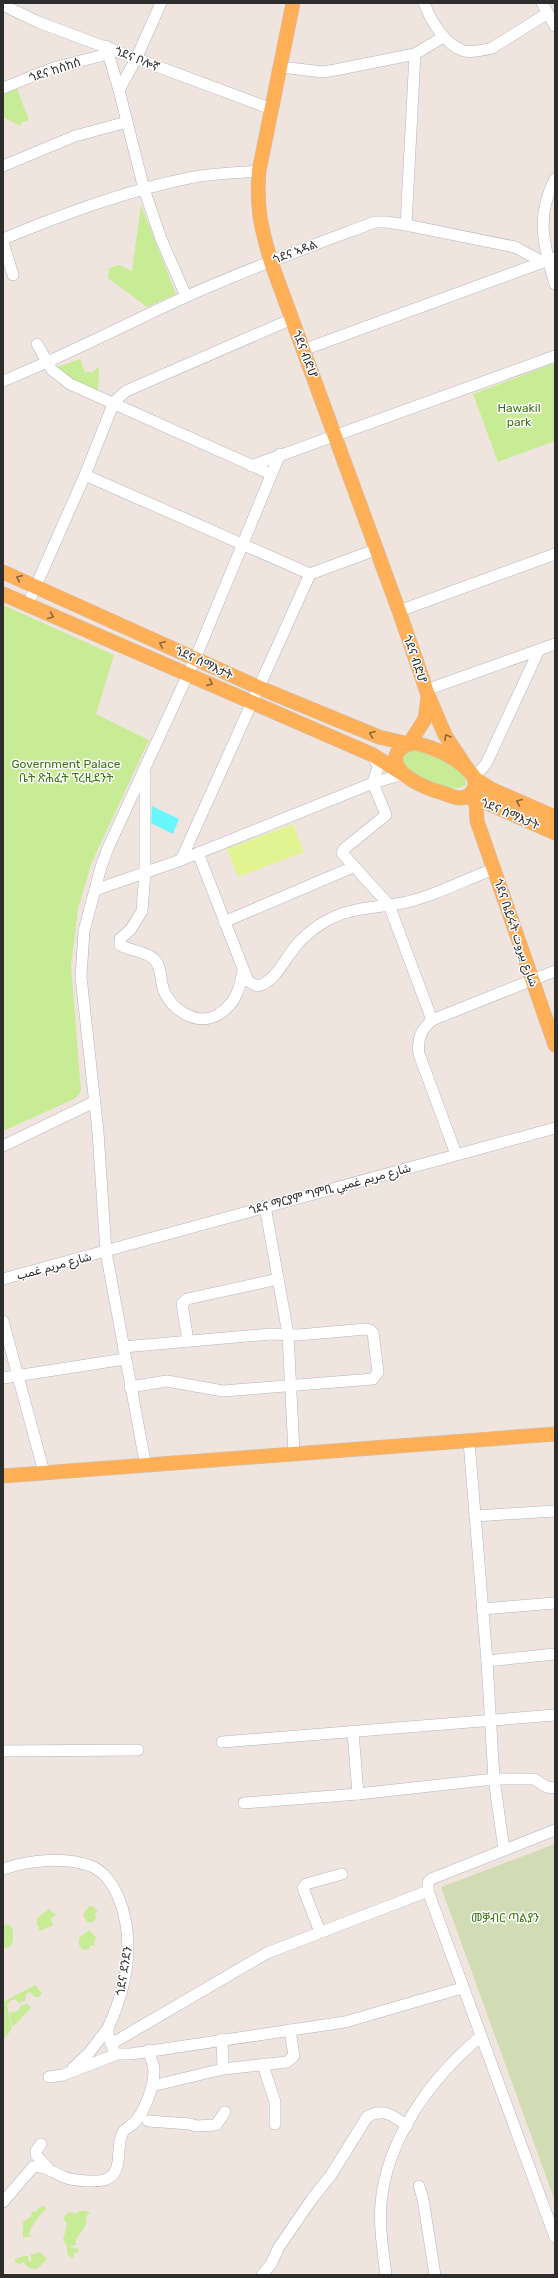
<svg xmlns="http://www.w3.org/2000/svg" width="558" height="2278" font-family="Rubik,'Noto Naskh Arabic','Noto Sans Ethiopic',sans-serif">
<rect width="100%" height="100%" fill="#f0e4df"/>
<!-- green -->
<g fill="#c8ec96">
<path d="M 17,89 L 29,120 L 21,123 L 20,126 L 3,117 L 3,94 Z"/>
<path d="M 141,205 L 176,294 L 147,307 L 108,278 L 109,268 L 119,265 L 132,271 Z"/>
<path d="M 80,359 L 85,373 L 90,371 L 91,373 L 99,367 L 98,392 L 57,375 L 58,367 Z"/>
<path d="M 555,363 L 555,441 L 498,462 L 473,394 Z"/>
<path d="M 3,605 L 114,655 L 96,714 L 149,740 L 91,864 L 78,909 L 71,966 L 81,1091 L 76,1098 L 3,1131 Z"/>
<path d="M 415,748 C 427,752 473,767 465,786 L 453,789 L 425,782 L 404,765 L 402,756 L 404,752 Z"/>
<path d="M 89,1906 L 94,1907 L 98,1912 L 95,1914 L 96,1918 L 92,1923 L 86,1921 L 83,1915 Z"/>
<path d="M 49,1909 L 56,1915 L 51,1919 L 53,1925 L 40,1931 L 38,1930 L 39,1927 L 37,1925 L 37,1918 Z"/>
<path d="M 8,1924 L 13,1929 L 13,1941 L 11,1946 L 3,1949 L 3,1926 Z"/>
<path d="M 89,1930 L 97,1938 L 94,1942 L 95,1946 L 91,1945 L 89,1949 L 83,1950 L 79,1945 L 79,1938 Z"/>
<path d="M 35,1985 L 42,1993 L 39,1997 L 35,1997 L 30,1992 L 26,1994 L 25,2001 L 19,2003 L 15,1999 L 10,2001 L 7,2005 L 12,2029 L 3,2040 L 3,2002 Z"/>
<path d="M 27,2004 L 31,2008 L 13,2027 L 10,2019 L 10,2011 L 13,2013 L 18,2011 L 20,2006 Z"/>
<path d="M 45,2206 L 46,2209 C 40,2214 31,2227 29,2234 L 32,2236 L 23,2238 L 23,2222 L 31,2216 L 32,2212 L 37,2211 L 38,2208 Z"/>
<path d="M 80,2211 L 87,2211 L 90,2213 L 86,2216 C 90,2229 73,2236 76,2245 L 68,2246 L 79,2249 L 77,2254 L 74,2251 L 74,2257 L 71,2258 L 67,2254 L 67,2246 L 63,2240 L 67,2224 L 63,2218 L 69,2212 L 77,2214 L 76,2213 Z"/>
<path d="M 40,2252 L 47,2259 L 37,2269 L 29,2268 L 23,2262 L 20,2264 L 15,2263 L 15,2259 L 23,2256 L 28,2256 L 29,2262 L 32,2260 L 30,2255 Z"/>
</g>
<!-- cemetery -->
<path fill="#d1dcb4" d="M 555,1844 L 555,2201 L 441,1887 Z"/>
<!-- pitch -->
<path fill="#e1f491" d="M 293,824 L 304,852 L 238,877 L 227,849 Z"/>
<!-- water -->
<path fill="#68f8fc" d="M 152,806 L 179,819 L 173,834 L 151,823 Z"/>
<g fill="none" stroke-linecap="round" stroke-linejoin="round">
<defs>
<g id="minor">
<path d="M 424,3 C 431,21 445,45 464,51 C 472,53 484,50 492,48 L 548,13"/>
<path d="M 542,3 L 555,26"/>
<path d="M 3,5 L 38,22 L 272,109"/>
<path d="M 106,46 L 119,90 L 144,189 L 161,239 L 186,296"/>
<path d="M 281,67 L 323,72 L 335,70 L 415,54 L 443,37"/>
<path d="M 3,88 L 53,68 L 108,54"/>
<path d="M 119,90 L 136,59 L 161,3"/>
<path d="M 3,166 L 75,136 L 127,122"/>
<path d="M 555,179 C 535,217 544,245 555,284"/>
<path d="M 406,225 L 415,54"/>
<path d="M 3,239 C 64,214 125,191 189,178 C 211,173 236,173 259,171"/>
<path d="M 3,242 L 13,275"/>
<path d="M 37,344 L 52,370 L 70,384 L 271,474"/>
<path d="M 303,350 L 543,262"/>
<path d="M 3,381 C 65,356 124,325 185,297 C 247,269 311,246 375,222 L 386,222 L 406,225 L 515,247 L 543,262 L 555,258"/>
<path d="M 251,466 L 555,356"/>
<path d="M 85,475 L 310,574 L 375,550"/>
<path d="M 27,606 L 85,475 L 114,402 L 126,391 L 292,319"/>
<path d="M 399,611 L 555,554"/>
<path d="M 426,690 L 555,644"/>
<path d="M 373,755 L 378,767 L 373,783 L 386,815 L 344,849 L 342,853 L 389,905 L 432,1020"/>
<path d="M 145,775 L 145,872 L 142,911 L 131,929 L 120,939 L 120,945 C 130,951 145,951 154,959 C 162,967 160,978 163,988 C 169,1009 198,1028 219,1014 C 235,1004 240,989 243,971"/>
<path d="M 474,778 L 486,764 L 539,650"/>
<path d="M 198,853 L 248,981 L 257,986 C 276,983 287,954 300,941 C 308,933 317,926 326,921 C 349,908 372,908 397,904 C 428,899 464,880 494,869"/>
<path d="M 181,860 L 310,574"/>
<path d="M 95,890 L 181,860 L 373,783 L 403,774"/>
<path d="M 224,922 L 353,867"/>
<path d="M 3,1146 L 94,1102"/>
<path d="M 456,1154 L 419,1054 C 417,1038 421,1030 432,1020 L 555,971"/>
<path d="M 265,1206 L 288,1334 L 294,1452"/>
<path d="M 3,1279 L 555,1128"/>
<path d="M 3,1321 L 44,1472"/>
<path d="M 188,1341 L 182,1304 L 187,1299 L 278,1279"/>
<path d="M 123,1347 L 271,1334 L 298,1335 L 366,1329 L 370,1330 L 373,1333 L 378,1372 L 373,1379 L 223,1391 L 167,1381 L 130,1387"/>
<path d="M 3,1378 L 125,1359"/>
<path d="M 469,1441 L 487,1661 L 494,1779 L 504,1850"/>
<path d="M 146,1467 L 106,1252 L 98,1132 L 81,977 L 84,931 L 101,867 L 108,848 L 195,659 L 280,454"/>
<path d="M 475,1516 L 555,1511"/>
<path d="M 482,1609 L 555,1603"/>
<path d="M 487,1661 L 555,1654"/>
<path d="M 353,1732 L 358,1794"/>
<path d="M 222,1742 L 555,1715"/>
<path d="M 3,1751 L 138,1750"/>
<path d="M 244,1803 L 358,1794 L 494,1779 L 534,1779 L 547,1787 L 555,1788"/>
<path d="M 3,1869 C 30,1860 66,1856 93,1867 C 104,1872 113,1885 118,1896 C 136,1940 127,1987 108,2028 L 108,2035 L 114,2051"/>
<path d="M 428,1891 L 555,2237"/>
<path d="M 320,1932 L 303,1888 L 306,1884 L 342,1874"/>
<path d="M 222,2039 L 223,2069"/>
<path d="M 111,2044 L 267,1953 L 428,1891 L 428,1883 L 431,1879 L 555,1830"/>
<path d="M 263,2065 L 275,2102 L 275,2124"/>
<path d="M 73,2068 L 89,2053 L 108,2028"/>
<path d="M 49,2077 L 63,2075 L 117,2054 L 131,2054 L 345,2022 L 462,1988"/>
<path d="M 152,2086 L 223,2069 L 287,2062 L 294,2056 L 290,2030"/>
<path d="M 148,2121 L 190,2124 L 196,2126 L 216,2125 L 225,2112"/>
<path d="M 41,2144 L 36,2151 L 36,2155 L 48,2168"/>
<path d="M 419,2186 L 423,2199 L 435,2275"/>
<path d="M 3,2202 L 33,2167 C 46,2165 53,2173 64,2177 C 73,2181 95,2182 104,2180 C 126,2173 114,2148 123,2132 C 126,2128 131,2126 135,2122 C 145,2111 154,2086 154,2071 C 154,2065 150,2057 149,2050"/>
<path d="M 262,2275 L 271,2264 L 279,2247 L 312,2199 L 331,2175 L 367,2117 C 383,2107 394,2116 407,2126"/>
<path d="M 386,2275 C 383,2251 379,2227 381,2203 C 387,2138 432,2077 480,2037"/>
</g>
<g id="major">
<path d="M 293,3 L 259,171 C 256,208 261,227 271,262 L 399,611 L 428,695 L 445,735 L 468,770"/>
<path d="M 3,572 L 260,688 L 379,737 L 409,744 L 425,719 L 428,697"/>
<path d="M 3,594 L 373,755 L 403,774"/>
<path d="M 415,743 C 436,748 456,757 471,773 C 480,782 473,797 461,798 C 455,798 448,795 443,793 C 428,789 388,774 397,753 C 401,746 407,744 415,743 Z"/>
<path d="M 474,778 L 491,789 L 555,817"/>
<path d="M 475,787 L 477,821 L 555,1045"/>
<path d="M 466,797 L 485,802 L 555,833"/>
<path d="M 3,1476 L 555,1434"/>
</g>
</defs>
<!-- minor casing -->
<use href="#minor" stroke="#afb6be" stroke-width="12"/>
<!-- major casing -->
<use href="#major" stroke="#c4c4c4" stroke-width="15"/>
<!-- minor -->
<use href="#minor" stroke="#fff" stroke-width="11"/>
<!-- major -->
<use href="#major" stroke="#ffaf55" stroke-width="14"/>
</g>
<!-- one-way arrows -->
<defs><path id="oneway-chevron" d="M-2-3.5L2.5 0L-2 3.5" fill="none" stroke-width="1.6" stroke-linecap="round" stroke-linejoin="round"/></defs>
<g stroke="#8c683f">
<use href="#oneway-chevron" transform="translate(19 578) rotate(-156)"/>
<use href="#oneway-chevron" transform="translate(51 616) rotate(23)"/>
<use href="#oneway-chevron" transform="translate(162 644) rotate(-155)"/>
<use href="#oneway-chevron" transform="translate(210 683) rotate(24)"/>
<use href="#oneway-chevron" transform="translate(372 734) rotate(-158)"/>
<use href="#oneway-chevron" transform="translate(447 737) rotate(-120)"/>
<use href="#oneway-chevron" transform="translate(519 802) rotate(-157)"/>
</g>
<g text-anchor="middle" stroke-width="3" stroke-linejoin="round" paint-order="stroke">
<!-- street labels -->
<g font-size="12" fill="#2d2d2d" stroke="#fff">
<text transform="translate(137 59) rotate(22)" y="4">ጎደና ቦሎኛ</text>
<text transform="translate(55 70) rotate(-18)" y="4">ጎደና ከስከሰ</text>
<text transform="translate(295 252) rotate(-21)" y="4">ጎደና ኣዳል</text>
<text transform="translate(305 354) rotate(69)" y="4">ጎደና ብድሆ</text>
<text transform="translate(415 659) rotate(71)" y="4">ጎደና ብድሆ</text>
<text transform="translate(204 663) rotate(25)" y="4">ጎደና ሰማእታት</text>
<text transform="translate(510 814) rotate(23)" y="4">ጎደና ሰማእታት</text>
<text transform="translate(516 933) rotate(71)" y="4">ጎደና ቤይሩት شارع بيروت</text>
<text transform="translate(330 1189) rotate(-15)" y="4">ጎደና ማርያም ግምቢ شارع مريم غمبي</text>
<text transform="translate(54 1266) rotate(-15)" y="4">شارع مريم غمب</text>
<text transform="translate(124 1971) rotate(-81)" y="4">ጎደና ደንደን</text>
</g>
<!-- park labels -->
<g font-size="12" fill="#3e7513" stroke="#fff">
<text x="519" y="412">Hawakil<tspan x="519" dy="14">park</tspan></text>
<text x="66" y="768">Government Palace<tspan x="66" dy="14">ቤት ጽሕፈት ፕረዚደንት</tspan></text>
<text x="505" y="1922">መቓብር ጣልያን</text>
</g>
</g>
<!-- border -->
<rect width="558" height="2278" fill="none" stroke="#2d2d2d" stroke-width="8"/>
</svg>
